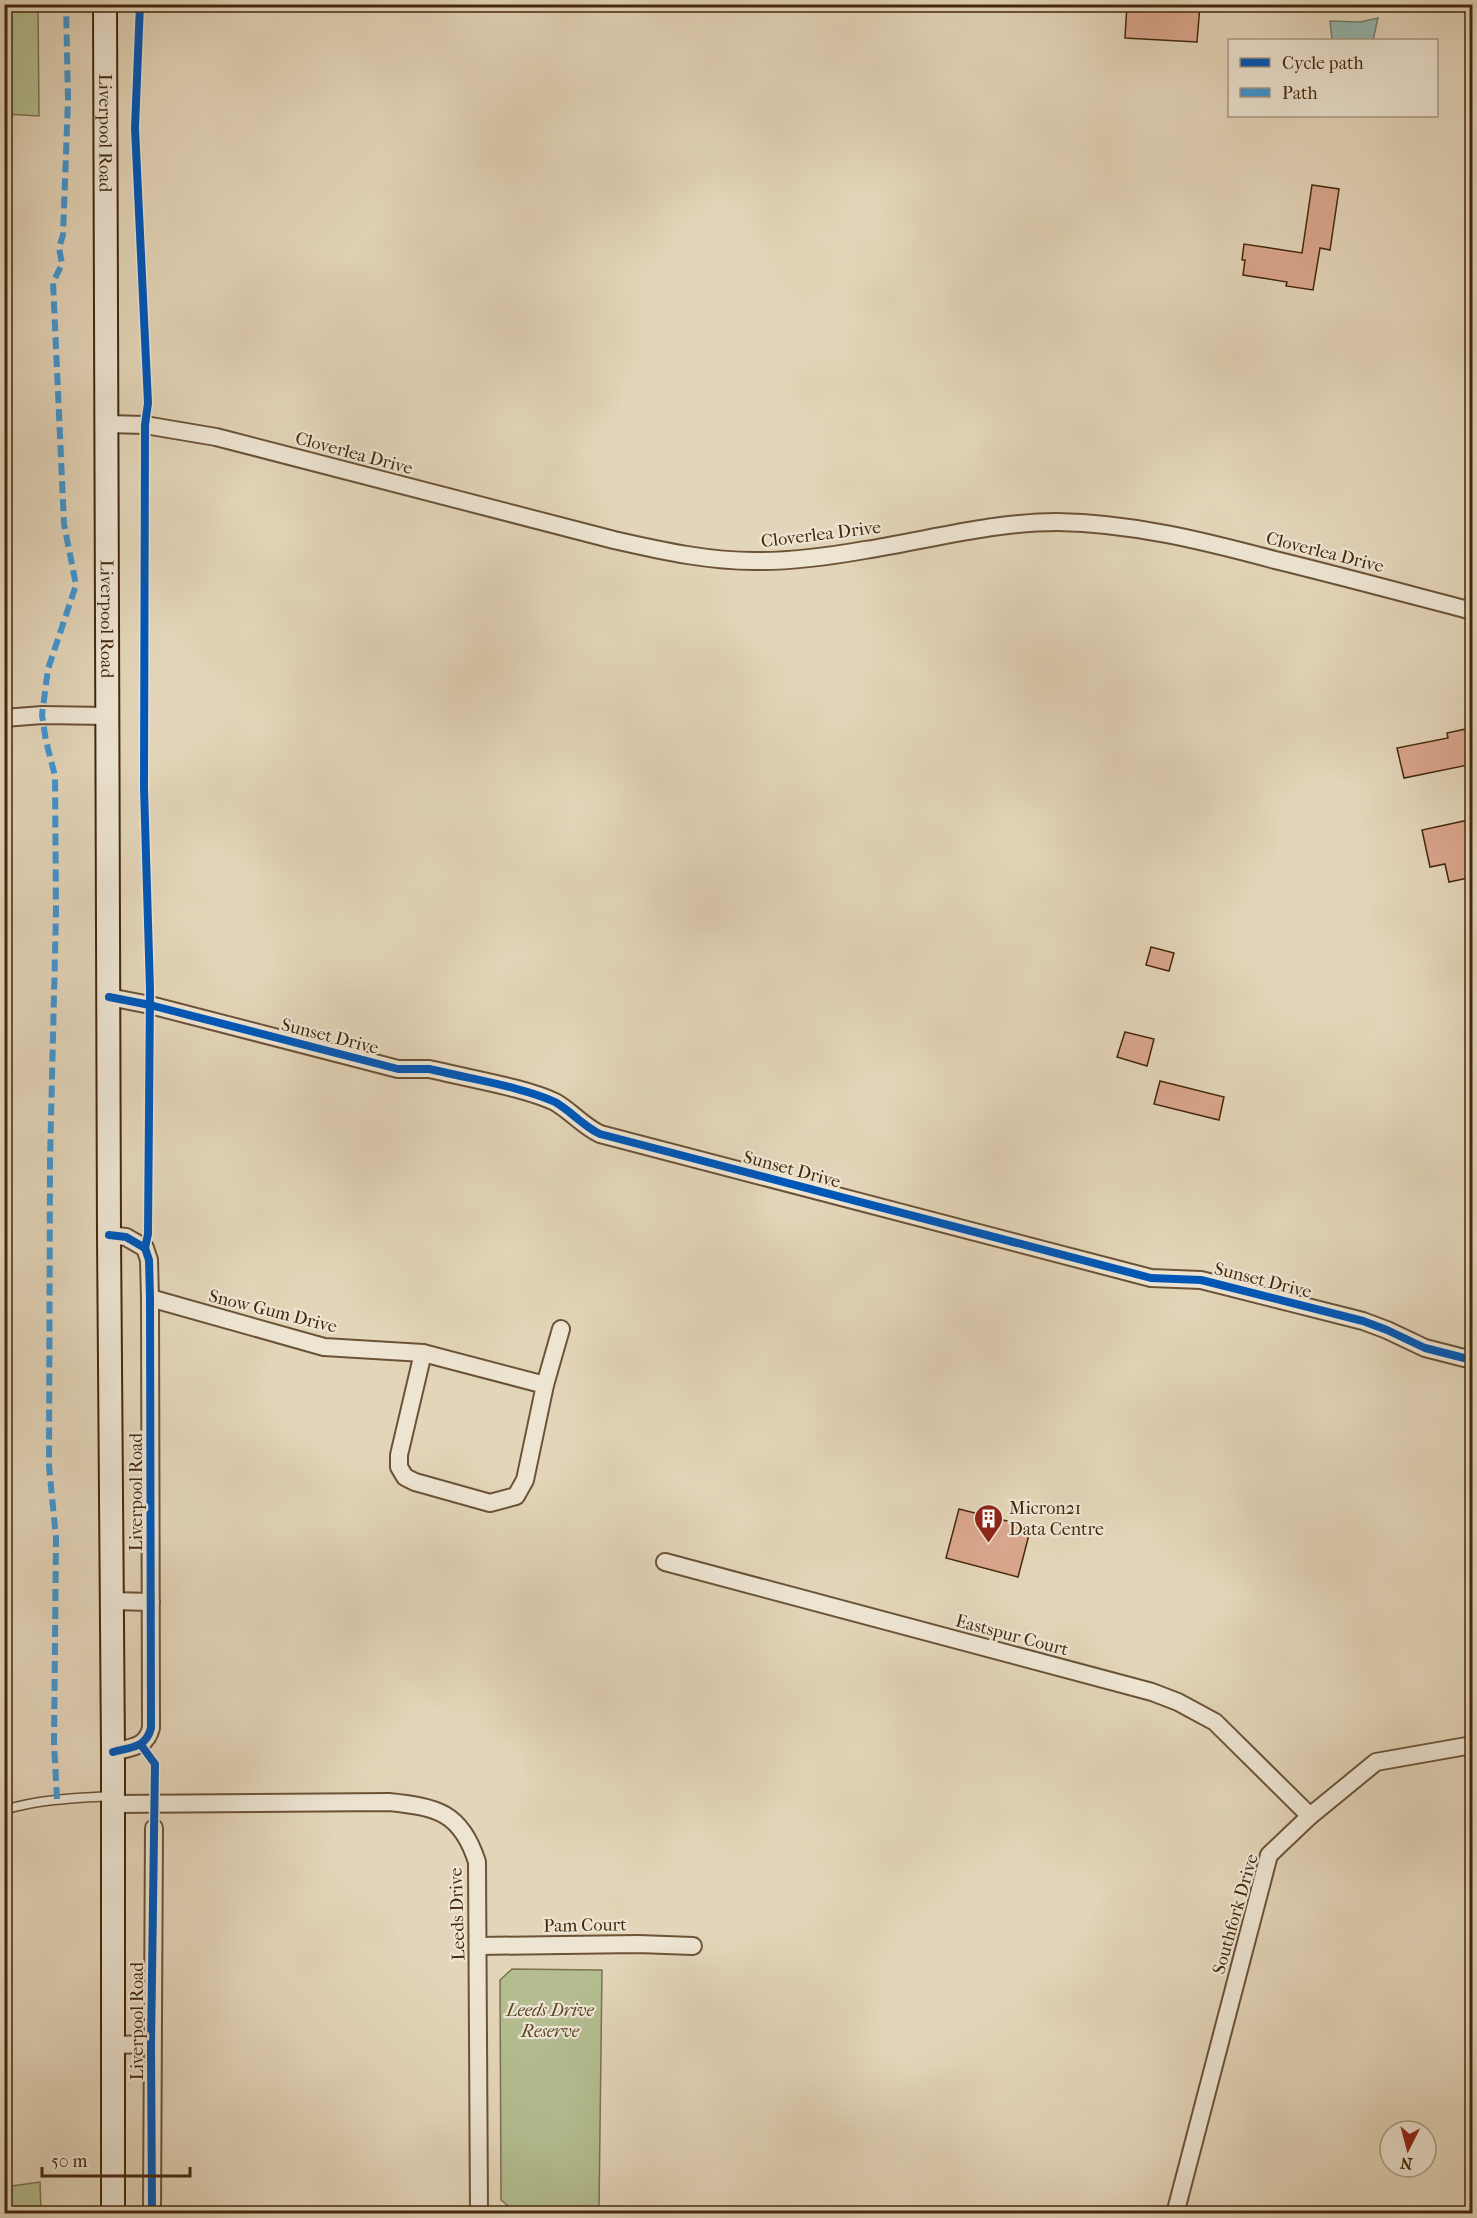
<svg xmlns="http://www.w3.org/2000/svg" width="1477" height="2218" font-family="'IM FELL French Canon',serif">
<rect width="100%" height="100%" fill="#e3d5b9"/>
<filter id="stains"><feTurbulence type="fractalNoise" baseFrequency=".00333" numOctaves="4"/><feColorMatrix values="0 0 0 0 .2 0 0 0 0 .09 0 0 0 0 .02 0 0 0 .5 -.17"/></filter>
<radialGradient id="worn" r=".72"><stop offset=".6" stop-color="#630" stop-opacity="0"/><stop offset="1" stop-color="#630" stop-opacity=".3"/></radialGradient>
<!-- green -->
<g fill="#b3bd90" stroke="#7c724e" stroke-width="1.5">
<path d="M 4,5 L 38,5 L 39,116 L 5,114 Z"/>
<path d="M 512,1969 L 602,1970 L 599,2210 L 512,2209 L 501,2200 L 500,1980 Z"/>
<path d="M 40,2182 L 41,2213 L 5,2213 L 5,2187 Z"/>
</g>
<!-- water -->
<path fill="#95b8b2" stroke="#757e6f" stroke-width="1.5" d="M 1378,18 L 1373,40 L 1332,40 L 1330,21 L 1360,22 Z"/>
<!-- building -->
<g fill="#daa68d" stroke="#44280b" stroke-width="1.5">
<path d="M 1127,4 L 1200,5 L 1197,42 L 1125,38 Z"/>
<path d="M 1312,185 L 1339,189 L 1330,250 L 1320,248 L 1313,290 L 1286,286 L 1287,282 L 1243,275 L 1245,260 L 1242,260 L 1244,244 L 1302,253 Z"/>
<path d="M 1470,728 L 1473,744 L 1473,764 L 1404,778 L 1397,748 L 1448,738 L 1447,733 Z"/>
<path d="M 1473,819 L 1473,877 L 1449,882 L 1445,864 L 1430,867 L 1422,830 Z"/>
<path d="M 1151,947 L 1174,953 L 1169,971 L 1146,965 Z"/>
<path d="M 1125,1032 L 1154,1039 L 1147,1066 L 1117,1057 Z"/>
<path d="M 1160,1081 L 1224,1097 L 1219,1120 L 1154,1104 Z"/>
<path d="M 959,1509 L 1031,1527 L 1018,1577 L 946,1558 Z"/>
</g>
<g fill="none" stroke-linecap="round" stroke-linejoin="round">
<defs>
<path id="service" d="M 4,1810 C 40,1799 76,1798 113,1796"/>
<g id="minor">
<path d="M 107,424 L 145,425 L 216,437 L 614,540 C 662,551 712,562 761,561 C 796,561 831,556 865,550 C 929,540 992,522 1057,522 C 1132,523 1204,541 1275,560 C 1341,576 1407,594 1472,611"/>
<path d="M 4,718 L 42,715 L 107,716"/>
<path d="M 109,997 L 150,1005 L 398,1069 L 429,1069 L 443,1072 C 476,1080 525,1088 555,1102 C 571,1111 583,1126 600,1134 L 1151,1278 L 1201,1280 L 1363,1321 L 1387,1330 L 1425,1348 L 1472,1360"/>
<path d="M 109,1235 L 126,1237 L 145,1248 L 149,1260 L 150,1298 L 151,1728 C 146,1748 131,1747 113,1752"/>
<path d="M 150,1298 L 324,1347 L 423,1353 L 545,1385"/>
<path d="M 423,1353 L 399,1455 L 399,1467 L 405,1477 L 415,1482 L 490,1503 L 516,1496 L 525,1480 L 545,1385 L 561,1329"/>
<path d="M 665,1562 L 1152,1692 L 1178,1702 L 1215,1722 L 1310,1816"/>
<path d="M 112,1601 L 151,1602"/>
<path d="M 113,1804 L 389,1802 C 437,1807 461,1812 477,1862 L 479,2214"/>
<path d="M 479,1946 L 638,1944 L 693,1946"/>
<path d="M 113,2045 L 151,2044"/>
<path d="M 152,2214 L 154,1828"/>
<path d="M 1175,2214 L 1269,1855 L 1310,1816 L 1376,1762 L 1472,1745"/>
</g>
<g id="secondary">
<path id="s1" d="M 105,4 L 109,1235 L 113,1752 L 113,2214"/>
</g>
</defs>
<!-- service casing -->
<use href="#service" stroke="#6c5336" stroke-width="11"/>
<!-- minor casing -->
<use href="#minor" stroke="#6c5336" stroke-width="20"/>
<!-- secondary casing -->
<use href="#secondary" stroke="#44280b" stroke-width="26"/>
<!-- service -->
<use href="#service" stroke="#ede4d2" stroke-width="8"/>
<!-- minor -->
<use href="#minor" stroke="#ede4d2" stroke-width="16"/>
<!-- secondary -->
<use href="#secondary" stroke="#ede4d2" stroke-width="22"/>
<!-- quiet -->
<path stroke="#4096d2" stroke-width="6" stroke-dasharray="12 6" stroke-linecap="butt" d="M 57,1799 L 54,1743 L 56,1538 L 49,1466 L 50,1160 L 56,913 L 55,776 L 46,741 L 42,715 L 48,669 L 76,585 L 64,524 L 53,282 L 62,264 L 59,248 L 63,235 L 68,100 L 66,4"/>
<defs>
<g id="cycleway">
<path d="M 140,4 L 135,128 L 148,403 L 145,425 L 144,788 L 150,990 L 148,1234 L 145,1248"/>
<path d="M 109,997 L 150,1005 L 398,1069 L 429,1069 L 443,1072 C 476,1080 525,1088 555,1102 C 571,1111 583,1126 600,1134 L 1151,1278 L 1201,1280 L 1363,1321 L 1387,1330 L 1425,1348 L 1472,1360"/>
<path d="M 109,1235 L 126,1237 L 145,1248 L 149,1260 L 150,1298 L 151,1728 C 146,1748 131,1747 113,1752"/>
<path d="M 141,1745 L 155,1764 L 151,2044 L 152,2214"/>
</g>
</defs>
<!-- cycleway casing -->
<use href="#cycleway" stroke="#ede4d2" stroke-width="11"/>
<!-- cycleway -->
<use href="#cycleway" stroke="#0057b8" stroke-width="8"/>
</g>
<!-- icons -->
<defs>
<symbol id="building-pin" viewBox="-11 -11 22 30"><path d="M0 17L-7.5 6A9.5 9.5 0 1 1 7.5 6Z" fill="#8f2418" stroke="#ede4d2"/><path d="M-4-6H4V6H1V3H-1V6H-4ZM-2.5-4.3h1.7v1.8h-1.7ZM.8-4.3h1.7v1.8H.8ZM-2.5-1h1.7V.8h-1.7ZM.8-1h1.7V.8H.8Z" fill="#fff"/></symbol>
</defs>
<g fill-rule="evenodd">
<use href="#building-pin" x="972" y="1502" width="33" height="45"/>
</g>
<g text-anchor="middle" stroke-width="4.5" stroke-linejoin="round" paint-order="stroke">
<!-- street labels -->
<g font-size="18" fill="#44280b" stroke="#ede4d2">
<text dy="6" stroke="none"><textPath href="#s1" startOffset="129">Liverpool Road</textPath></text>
<text transform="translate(354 453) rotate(15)" y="6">Cloverlea Drive</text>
<text transform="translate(821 534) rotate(-7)" y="6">Cloverlea Drive</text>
<text transform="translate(1325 552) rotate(14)" y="6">Cloverlea Drive</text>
<text dy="6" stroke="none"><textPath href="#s1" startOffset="615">Liverpool Road</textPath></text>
<text transform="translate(330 1036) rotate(14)" y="6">Sunset Drive</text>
<text transform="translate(792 1169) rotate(15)" y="6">Sunset Drive</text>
<text transform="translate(1263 1280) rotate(14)" y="6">Sunset Drive</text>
<text transform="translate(273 1311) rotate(14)" y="6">Snow Gum Drive</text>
<text transform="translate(136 1492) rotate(-90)" y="6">Liverpool Road</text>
<text transform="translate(1012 1635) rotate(15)" y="6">Eastspur Court</text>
<text transform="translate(457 1914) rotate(-92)" y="6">Leeds Drive</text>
<text transform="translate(1235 1914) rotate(-74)" y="6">Southfork Drive</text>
<text transform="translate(585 1925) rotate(-1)" y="6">Pam Court</text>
<text transform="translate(137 2021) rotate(-90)" y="6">Liverpool Road</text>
</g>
<!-- poi labels -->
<g font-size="18" fill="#44280b" stroke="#ede4d2" text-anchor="start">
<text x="1009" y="1514">Micron21<tspan x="1009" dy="21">Data Centre</tspan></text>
</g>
<!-- park labels -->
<g font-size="18" font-style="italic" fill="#5a4626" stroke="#ede4d2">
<text x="550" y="2016">Leeds Drive<tspan x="550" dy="21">Reserve</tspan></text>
</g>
</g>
<!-- margin -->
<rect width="1477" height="2218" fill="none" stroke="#e3d5b9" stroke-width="24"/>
<rect x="6" y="6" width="1465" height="2206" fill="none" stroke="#44280b" stroke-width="3"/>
<rect x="12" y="12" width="1453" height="2194" fill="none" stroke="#44280b" stroke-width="1.5"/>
<!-- legend -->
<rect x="1228" y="39" width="210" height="78" fill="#ede4d2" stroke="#a99982" stroke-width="1.5"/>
<rect x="1240" y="58" width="30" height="9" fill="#0057b8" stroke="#a99982" stroke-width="1.5"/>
<text x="1282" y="69" font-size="18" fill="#44280b">Cycle path</text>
<rect x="1240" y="88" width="30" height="9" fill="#4096d2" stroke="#a99982" stroke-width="1.5"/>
<text x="1282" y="99" font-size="18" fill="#44280b">Path</text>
<!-- north arrow -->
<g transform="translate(1408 2149) rotate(186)"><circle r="28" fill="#ede4d2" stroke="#a99982" stroke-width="1.5"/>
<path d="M0-4.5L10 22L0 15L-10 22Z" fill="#8f2418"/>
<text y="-9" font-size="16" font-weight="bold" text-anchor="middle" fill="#44280b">N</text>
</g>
<!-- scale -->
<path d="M42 2167v9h148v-9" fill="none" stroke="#44280b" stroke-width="3"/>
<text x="51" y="2167" font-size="18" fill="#44280b" stroke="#ede4d2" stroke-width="4.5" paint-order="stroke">50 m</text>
<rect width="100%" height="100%" filter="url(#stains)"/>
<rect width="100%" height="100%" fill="url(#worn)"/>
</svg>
